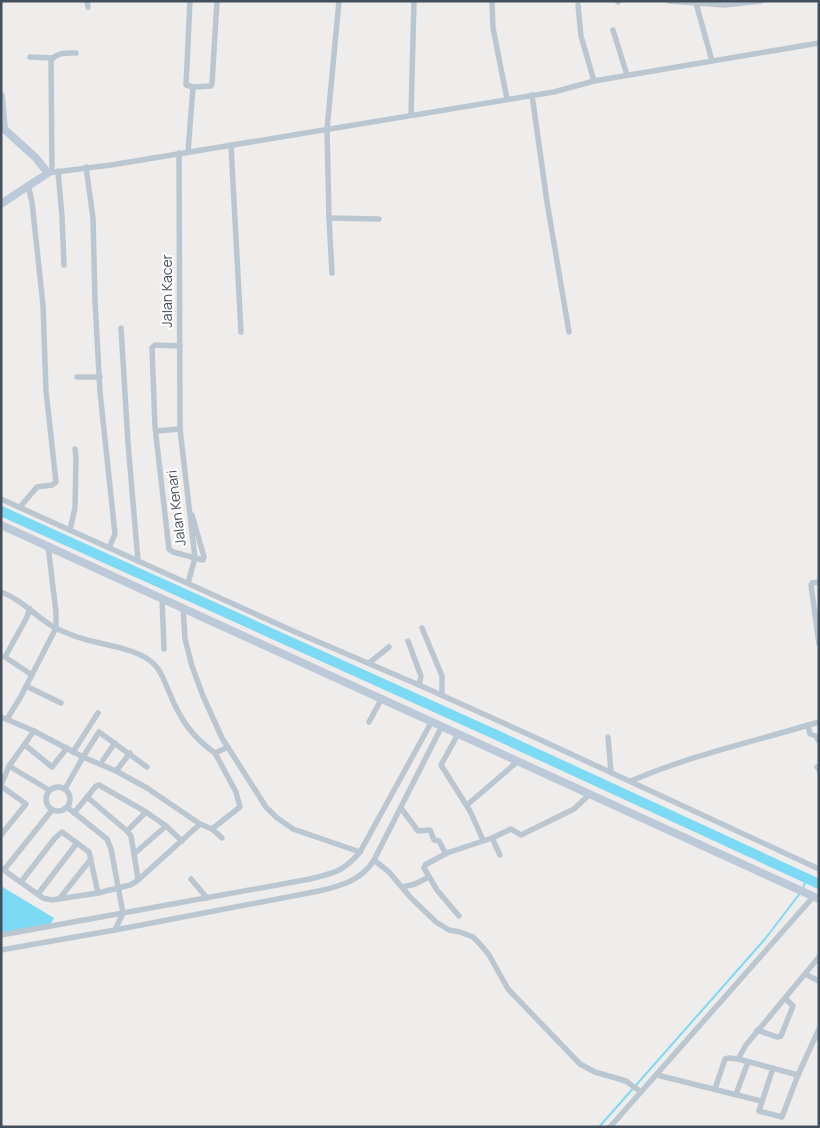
<svg xmlns="http://www.w3.org/2000/svg" width="820" height="1128" font-family="Manrope,sans-serif">
<rect width="100%" height="100%" fill="#efecec"/>
<!-- water -->
<path fill="#7ddaf4" d="M 1,886 L 54,918 L 50,925 L 1,934 Z"/>
<g fill="none" stroke-linecap="round" stroke-linejoin="round">
<!-- stream -->
<g stroke="#7ddaf4" stroke-width="2">
<path d="M 803,888 L 807,878"/>
<path d="M 599,1127 L 765,939 L 801,892"/>
</g>
<!-- river -->
<path stroke="#7ddaf4" stroke-width="10" d="M 1,511 L 492,733 L 819,884"/>
<!-- street -->
<g stroke="#bbc7d0" stroke-width="5.5">
<path d="M 87,1 L 88,7"/>
<path d="M 190,1 L 186,85 L 193,87 L 211,86 L 212,84 L 217,1"/>
<path d="M 492,1 L 493,28 L 507,99"/>
<path d="M 618,1 L 618,2"/>
<path d="M 669,1 L 724,5 L 761,1"/>
<path d="M 696,3 L 712,61"/>
<path d="M 578,5 L 581,36 L 594,81"/>
<path d="M 613,30 L 627,75"/>
<path d="M 30,57 L 53,58"/>
<path d="M 532,95 L 547,202 L 569,332"/>
<path d="M 411,115 L 414,1"/>
<path d="M 231,145 L 241,332"/>
<path d="M 188,152 L 193,87"/>
<path d="M 179,153 L 180,429 L 195,558 L 188,583"/>
<path d="M 86,167 L 93,218 L 95,301 L 100,392 L 115,534 L 109,548"/>
<path d="M 58,171 L 62,216 L 64,265"/>
<path d="M 52,172 L 51,61 C 56,52 67,53 76,53"/>
<path d="M 48,173 L 111,165 L 554,92 L 594,81 L 819,43"/>
<path d="M 329,218 L 379,219"/>
<path d="M 332,273 L 329,218 L 327,129 L 339,1"/>
<path d="M 121,328 L 128,443 L 138,561"/>
<path d="M 180,346 L 155,345 L 152,348 L 155,427 L 169,549 L 173,552 L 203,560 L 204,557 L 192,515"/>
<path d="M 77,377 L 100,377"/>
<path d="M 156,431 L 180,429"/>
<path d="M 1,499 L 293,631 L 419,685 L 532,736 L 819,869"/>
<path d="M 20,507 L 37,487 L 52,485 L 56,482 L 46,391 L 43,305 L 32,202 L 28,185"/>
<path d="M 70,530 L 75,508 L 76,457 L 75,449"/>
<path d="M 819,582 L 812,583 L 811,585 L 819,644"/>
<path d="M 1,592 C 21,599 34,615 52,626 C 58,630 65,632 72,635 C 95,645 136,646 154,664 C 162,671 165,684 170,694 C 180,719 193,738 215,753 L 228,747"/>
<path d="M 162,599 L 164,649"/>
<path d="M 183,607 L 185,639 L 192,666 L 203,696 L 222,738 L 266,807 L 276,817 L 293,829 L 360,852"/>
<path d="M 30,609 L 26,619 L 5,657 L 32,675"/>
<path d="M 422,628 L 442,676 L 442,695"/>
<path d="M 408,641 L 421,676 L 419,685"/>
<path d="M 369,663 L 389,647"/>
<path d="M 26,686 L 61,703"/>
<path d="M 1,717 L 34,731 L 9,766 L 49,790"/>
<path d="M 7,719 L 20,698 L 56,628 L 56,612 L 48,546"/>
<path d="M 369,722 L 382,698"/>
<path d="M 808,725 L 810,734 L 816,736 L 819,741"/>
<path d="M 34,731 L 83,757 L 65,789"/>
<path d="M 458,734 L 441,765 L 470,811 L 483,840"/>
<path d="M 608,737 L 611,772"/>
<path d="M 25,745 L 52,767 L 67,748"/>
<path d="M 73,752 L 98,713"/>
<path d="M 103,760 L 115,743"/>
<path d="M 817,767 L 819,770"/>
<path d="M 116,771 L 130,753"/>
<path d="M 631,781 C 691,755 756,741 819,722"/>
<path d="M 1,785 L 9,766"/>
<path d="M 1,786 L 26,804 L 1,835"/>
<circle cx="58" cy="799" r="12"/>
<path d="M 87,797 L 127,831"/>
<path d="M 467,805 L 517,762"/>
<path d="M 401,808 L 418,831 L 430,830 L 434,840 L 439,841 L 446,854"/>
<path d="M 74,813 L 96,786 L 99,785 L 146,812 L 166,826 L 134,854 L 138,879"/>
<path d="M 200,824 L 212,829 L 240,807 L 236,792 L 215,753"/>
<path d="M 166,826 L 182,841"/>
<path d="M 212,829 L 222,838"/>
<path d="M 492,838 L 500,855"/>
<path d="M 134,854 L 131,836 L 127,831 L 146,812"/>
<path d="M 374,860 L 389,872 L 411,898 L 436,922 L 449,930 L 460,932 L 473,937 L 480,944 L 489,955 L 508,989 L 580,1064 L 595,1072 L 626,1081 L 641,1092"/>
<path d="M 1,868 L 43,898 L 52,900 L 98,893 L 130,885 L 137,881 L 200,824 L 147,788 L 116,771 L 83,757 L 99,732 L 147,767"/>
<path d="M 4,870 L 52,810"/>
<path d="M 191,879 L 207,898"/>
<path d="M 21,882 L 55,838 L 62,832 L 89,852 L 98,893"/>
<path d="M 403,887 L 415,884 L 429,877"/>
<path d="M 38,894 L 77,843"/>
<path d="M 60,898 L 91,859"/>
<path d="M 459,916 L 437,890 L 424,868 L 425,865 L 447,853 L 492,838 L 511,829 L 521,835 L 574,809 L 589,795"/>
<path d="M 115,930 L 319,891 C 341,886 362,880 374,860 L 442,726"/>
<path d="M 1,935 L 123,913 L 111,849 L 107,839 L 67,807"/>
<path d="M 1,950 L 115,930 L 123,913 L 310,879 C 334,873 343,872 360,852 L 432,721"/>
<path d="M 819,957 L 746,1045 L 738,1059 L 798,1075 L 819,1029"/>
<path d="M 805,974 L 819,981"/>
<path d="M 757,1030 L 777,1037 L 781,1036 L 793,1006 L 785,998"/>
<path d="M 773,1068 L 759,1111 L 782,1117 L 798,1075"/>
<path d="M 657,1075 L 761,1101"/>
<path d="M 715,1089 L 725,1059 L 729,1058 L 738,1059"/>
<path d="M 736,1094 L 748,1062"/>
<path d="M 610,1127 L 814,896"/>
</g>
<!-- secondary -->
<g stroke="#bcc9d8" stroke-width="8">
<path d="M 1,96 L 4,129 L 35,157 L 48,173 L 1,204"/>
<path d="M 1,525 L 819,899"/>
</g>
</g>
<g text-anchor="middle" stroke-width="4.5" stroke-linejoin="round" paint-order="stroke">
<!-- street labels -->
<g font-size="14" fill="#434f5b" stroke="#fff">
<text transform="translate(167 291) rotate(-90)" y="5">Jalan Kacer</text>
<text transform="translate(176 508) rotate(-97)" y="5">Jalan Kenari</text>
</g>
</g>
<!-- border -->
<rect width="820" height="1128" fill="none" stroke="#434f5b" stroke-width="5"/>
</svg>
